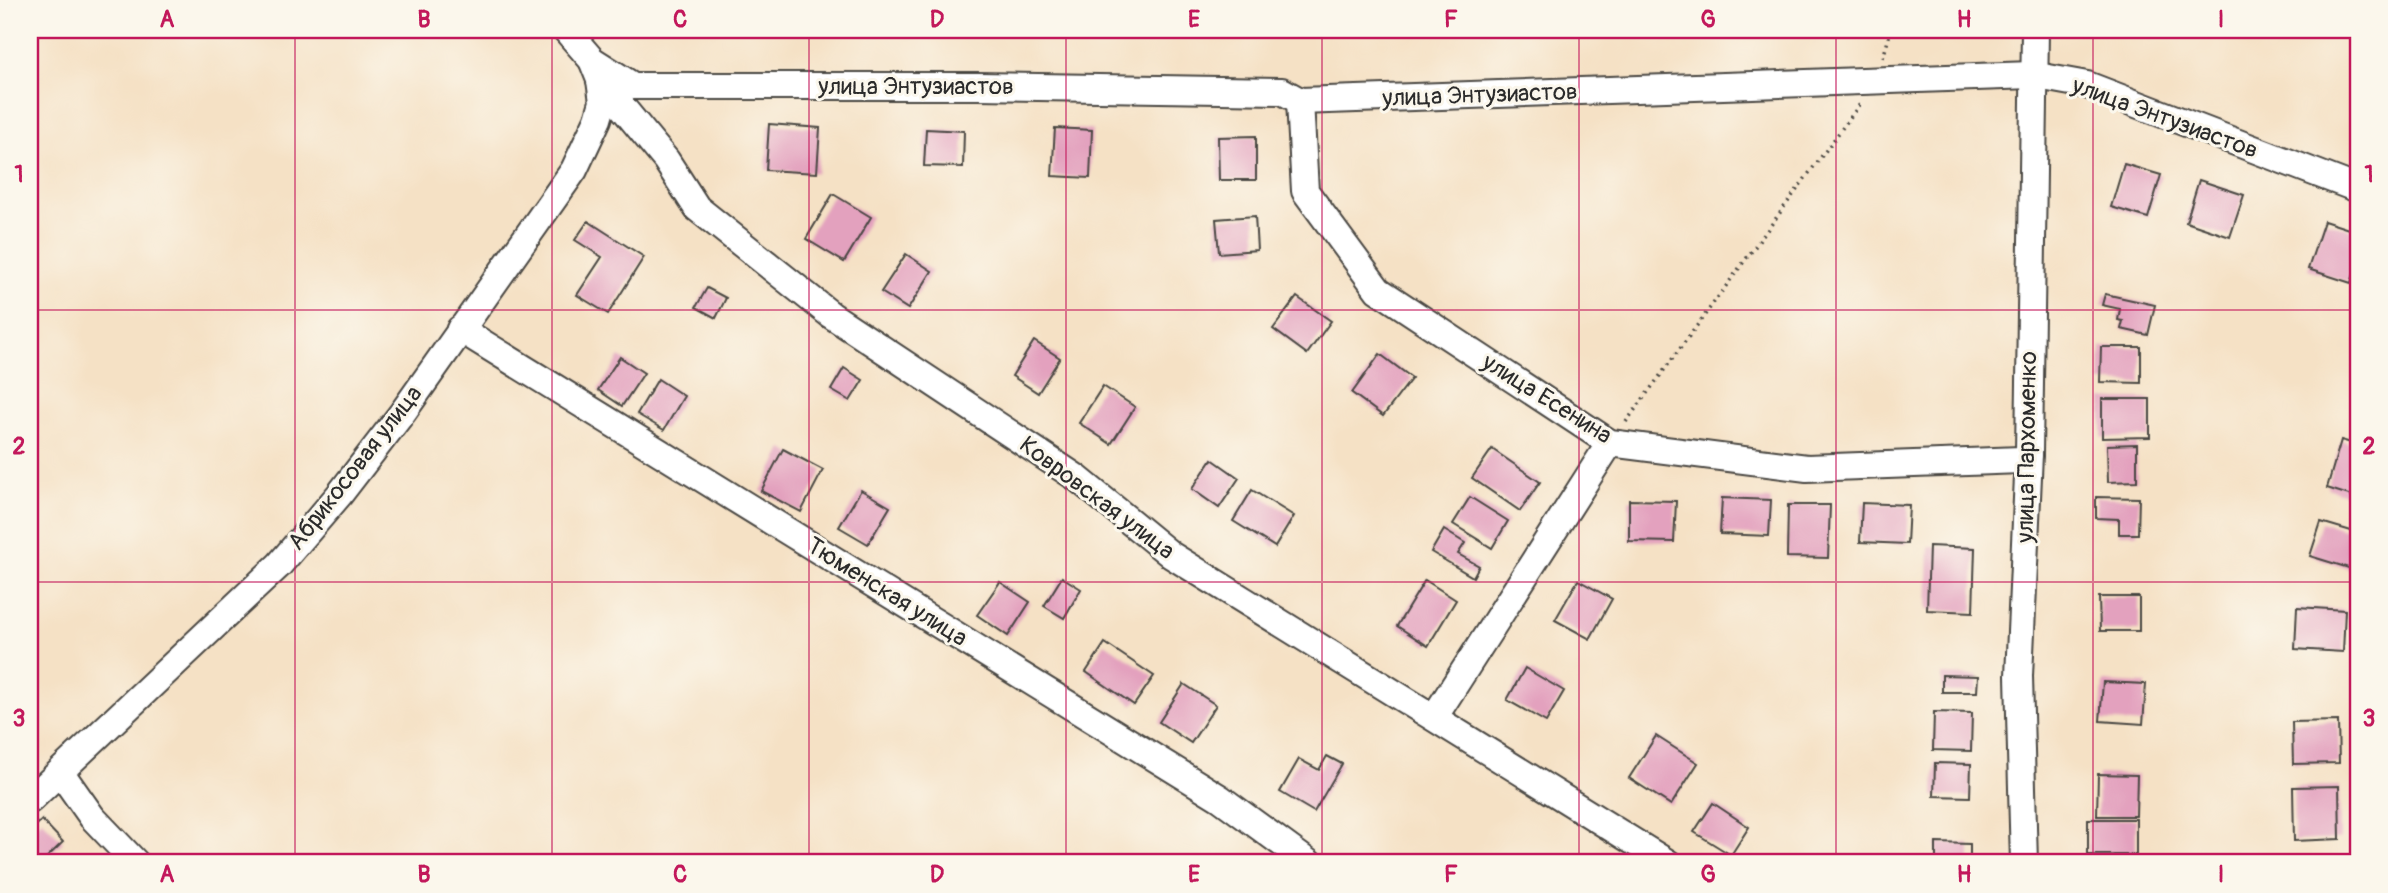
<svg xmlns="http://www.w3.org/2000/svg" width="2388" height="893" font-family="Pangolin,sans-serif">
<rect width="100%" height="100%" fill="#fbf7ec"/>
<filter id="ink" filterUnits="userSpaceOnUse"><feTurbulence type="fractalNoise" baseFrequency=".0143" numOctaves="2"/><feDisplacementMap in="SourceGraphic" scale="14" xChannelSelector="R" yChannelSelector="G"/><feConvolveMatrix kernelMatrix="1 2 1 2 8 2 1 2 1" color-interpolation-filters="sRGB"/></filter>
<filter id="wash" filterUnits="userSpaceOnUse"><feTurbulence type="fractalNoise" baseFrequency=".00686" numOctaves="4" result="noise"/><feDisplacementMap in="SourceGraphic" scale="28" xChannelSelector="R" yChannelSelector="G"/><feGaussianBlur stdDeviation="1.57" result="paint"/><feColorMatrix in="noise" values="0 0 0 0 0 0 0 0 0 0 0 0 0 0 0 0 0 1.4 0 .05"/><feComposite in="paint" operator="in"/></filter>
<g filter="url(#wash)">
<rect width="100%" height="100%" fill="#f5e1c5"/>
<g id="blocks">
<g fill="#e3a1be">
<path d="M 769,124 L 820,128 L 817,173 L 766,170 Z"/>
<path d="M 1055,128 L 1092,130 L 1090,178 L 1052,176 Z"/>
<path d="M 926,129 L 964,131 L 963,167 L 924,166 Z"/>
<path d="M 1256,136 L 1256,180 L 1219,180 L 1218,137 Z"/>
<path d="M 2124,164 L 2161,175 L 2148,218 L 2111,207 Z"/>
<path d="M 2199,180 L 2244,195 L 2230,237 L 2186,222 Z"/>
<path d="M 833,194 L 871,217 L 844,262 L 806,239 Z"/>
<path d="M 1255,216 L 1257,250 L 1219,253 L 1216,219 Z"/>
<path d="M 588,221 L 644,257 L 608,314 L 577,295 L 602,257 L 575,240 Z"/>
<path d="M 2324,221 L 2358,232 L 2358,262 L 2351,283 L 2308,269 Z"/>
<path d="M 906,254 L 932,271 L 908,309 L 881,292 Z"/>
<path d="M 707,288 L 726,298 L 716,318 L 696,307 Z"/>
<path d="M 2105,294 L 2155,305 L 2148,335 L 2121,329 L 2123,321 L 2118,320 L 2120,309 L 2102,305 Z"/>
<path d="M 1297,297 L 1331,321 L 1307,354 L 1273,329 Z"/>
<path d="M 1034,341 L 1060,358 L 1038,393 L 1012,376 Z"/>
<path d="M 2101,347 L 2141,347 L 2141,383 L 2100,382 Z"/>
<path d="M 1380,354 L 1412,378 L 1383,416 L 1352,393 Z"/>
<path d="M 620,357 L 644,373 L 622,406 L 598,390 Z"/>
<path d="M 844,368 L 863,380 L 850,401 L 831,390 Z"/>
<path d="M 658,379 L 684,396 L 664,430 L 637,414 Z"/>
<path d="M 1103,386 L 1135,407 L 1111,444 L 1079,423 Z"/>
<path d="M 2102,399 L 2150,399 L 2150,437 L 2102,438 Z"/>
<path d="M 2341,440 L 2358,445 L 2358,498 L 2327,488 Z"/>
<path d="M 2137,444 L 2137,481 L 2108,482 L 2107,445 Z"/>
<path d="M 783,449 L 823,470 L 801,512 L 761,491 Z"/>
<path d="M 1492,449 L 1540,482 L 1520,511 L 1472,478 Z"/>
<path d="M 1212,459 L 1239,478 L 1219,508 L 1192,489 Z"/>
<path d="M 861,490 L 890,507 L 868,544 L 839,527 Z"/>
<path d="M 1252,490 L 1294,516 L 1275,547 L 1233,521 Z"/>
<path d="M 1470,497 L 1508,521 L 1492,548 L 1453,524 Z"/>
<path d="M 2096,497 L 2139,498 L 2138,534 L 2119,534 L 2119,519 L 2096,518 Z"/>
<path d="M 1722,498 L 1771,500 L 1769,536 L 1720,534 Z"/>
<path d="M 1629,500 L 1676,501 L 1674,542 L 1629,541 Z"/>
<path d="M 1862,503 L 1909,505 L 1907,544 L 1860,542 Z"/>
<path d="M 1788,505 L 1830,505 L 1828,558 L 1787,557 Z"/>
<path d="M 2321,522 L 2358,533 L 2355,570 L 2310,556 Z"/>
<path d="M 1444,530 L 1465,543 L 1458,554 L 1479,566 L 1473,577 L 1431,552 Z"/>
<path d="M 1929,546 L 1975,548 L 1973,612 L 1927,610 Z"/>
<path d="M 1062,577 L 1081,589 L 1064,618 L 1044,606 Z"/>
<path d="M 1425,580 L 1456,600 L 1428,646 L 1397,626 Z"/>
<path d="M 1578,580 L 1612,599 L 1590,639 L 1555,620 Z"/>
<path d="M 1000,582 L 1030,602 L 1008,636 L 977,615 Z"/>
<path d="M 2099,597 L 2139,597 L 2139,631 L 2100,631 Z"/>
<path d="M 2297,607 L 2345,610 L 2343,652 L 2295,649 Z"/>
<path d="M 1105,643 L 1154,676 L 1134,705 L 1086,672 Z"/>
<path d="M 1525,668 L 1564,691 L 1546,722 L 1507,700 Z"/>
<path d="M 1942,675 L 1978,676 L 1977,692 L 1942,692 Z"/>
<path d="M 2103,682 L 2146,684 L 2143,724 L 2100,721 Z"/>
<path d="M 1184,684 L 1216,705 L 1191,743 L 1159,722 Z"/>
<path d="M 1934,712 L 1972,713 L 1971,751 L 1933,750 Z"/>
<path d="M 2338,721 L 2339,763 L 2293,764 L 2292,722 Z"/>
<path d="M 1656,736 L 1698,763 L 1671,805 L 1629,778 Z"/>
<path d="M 1327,756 L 1342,764 L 1314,812 L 1280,792 L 1299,759 L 1319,770 Z"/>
<path d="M 1935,763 L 1971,764 L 1970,797 L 1934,796 Z"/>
<path d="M 2098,774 L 2137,775 L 2136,816 L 2097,816 Z"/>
<path d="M 2339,786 L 2340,839 L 2294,841 L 2293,787 Z"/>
<path d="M 1713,803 L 1749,827 L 1731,855 L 1694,832 Z"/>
<rect x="2088" y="819" width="48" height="36"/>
<path d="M 42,820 L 63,842 L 41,863 L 30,851 L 30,831 Z"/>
<path d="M 1936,843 L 1970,844 L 1970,863 L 1936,863 Z"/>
</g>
</g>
</g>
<g filter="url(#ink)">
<use href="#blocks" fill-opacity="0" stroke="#494642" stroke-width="2"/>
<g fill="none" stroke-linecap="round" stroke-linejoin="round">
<g stroke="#494642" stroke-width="30">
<g id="minor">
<path d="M 566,30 L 592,60 L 600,80 L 666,160 L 697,208 L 831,315 L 1077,478 L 1171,555 L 1668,863"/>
<path d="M 592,60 L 633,86 L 978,86 L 1282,91 L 1300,101 L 2032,75 L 2087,85 L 2358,189"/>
<path d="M 1300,101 L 1305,191 L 1378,290 L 1610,443 L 1807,468 L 2021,460 L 2029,454"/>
<path d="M 460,329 L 1220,798 L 1309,863"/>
<path d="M 1435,716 L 1610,443"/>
<path d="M 61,773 L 92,817 L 136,863"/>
<path d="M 30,800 L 279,565 L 339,495 L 403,412 L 574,170 L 598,119 L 603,102 L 600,80"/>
<path d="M 2024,863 L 2019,676 L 2029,454 L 2035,30"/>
</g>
</g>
<g stroke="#494642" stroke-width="3.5" stroke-dasharray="2 5" stroke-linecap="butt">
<path d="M 1883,58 L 1891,30"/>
<path d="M 1626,422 L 1860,104"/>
</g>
<use href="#minor" stroke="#fff" stroke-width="26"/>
</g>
</g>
<path fill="none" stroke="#c2185b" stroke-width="2" stroke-opacity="0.55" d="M 295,30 L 295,863M 552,30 L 552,863M 809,30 L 809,863M 1066,30 L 1066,863M 1322,30 L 1322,863M 1579,30 L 1579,863M 1836,30 L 1836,863M 2093,30 L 2093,863M 30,310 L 2358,310M 30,582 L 2358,582"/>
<g text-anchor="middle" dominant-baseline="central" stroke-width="6" stroke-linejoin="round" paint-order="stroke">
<g font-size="24" fill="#2b2b2b" stroke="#fbf7ec">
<text x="916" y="86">улица Энтузиастов</text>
<text transform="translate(1480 95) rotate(-2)">улица Энтузиастов</text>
<text transform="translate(2165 118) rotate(20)">улица Энтузиастов</text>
<text transform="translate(1547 399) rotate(32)">улица Есенина</text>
<text transform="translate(2027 447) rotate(-89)">улица Пархоменко</text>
<text transform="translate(355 468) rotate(-52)">Абрикосовая улица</text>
<text transform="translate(1097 498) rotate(37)">Ковровская улица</text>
<text transform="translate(887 592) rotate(32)">Тюменская улица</text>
</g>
</g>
<rect width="2388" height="893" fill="none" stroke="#fbf7ec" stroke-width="77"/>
<rect x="38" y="38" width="2312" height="816" fill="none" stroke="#c2185b" stroke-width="2.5"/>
<g font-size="23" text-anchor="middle" font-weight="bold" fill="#c2185b">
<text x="167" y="27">A</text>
<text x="424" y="27">B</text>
<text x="680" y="27">C</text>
<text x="937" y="27">D</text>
<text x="1194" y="27">E</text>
<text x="1451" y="27">F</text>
<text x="1708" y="27">G</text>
<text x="1964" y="27">H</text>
<text x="2221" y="27">I</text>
<text x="19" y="182">1</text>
<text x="2369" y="182">1</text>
<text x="19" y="454">2</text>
<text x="2369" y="454">2</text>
<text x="19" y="726">3</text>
<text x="2369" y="726">3</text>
<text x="167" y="882">A</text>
<text x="424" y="882">B</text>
<text x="680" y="882">C</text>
<text x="937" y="882">D</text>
<text x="1194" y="882">E</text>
<text x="1451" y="882">F</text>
<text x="1708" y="882">G</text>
<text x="1964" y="882">H</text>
<text x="2221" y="882">I</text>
</g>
</svg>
